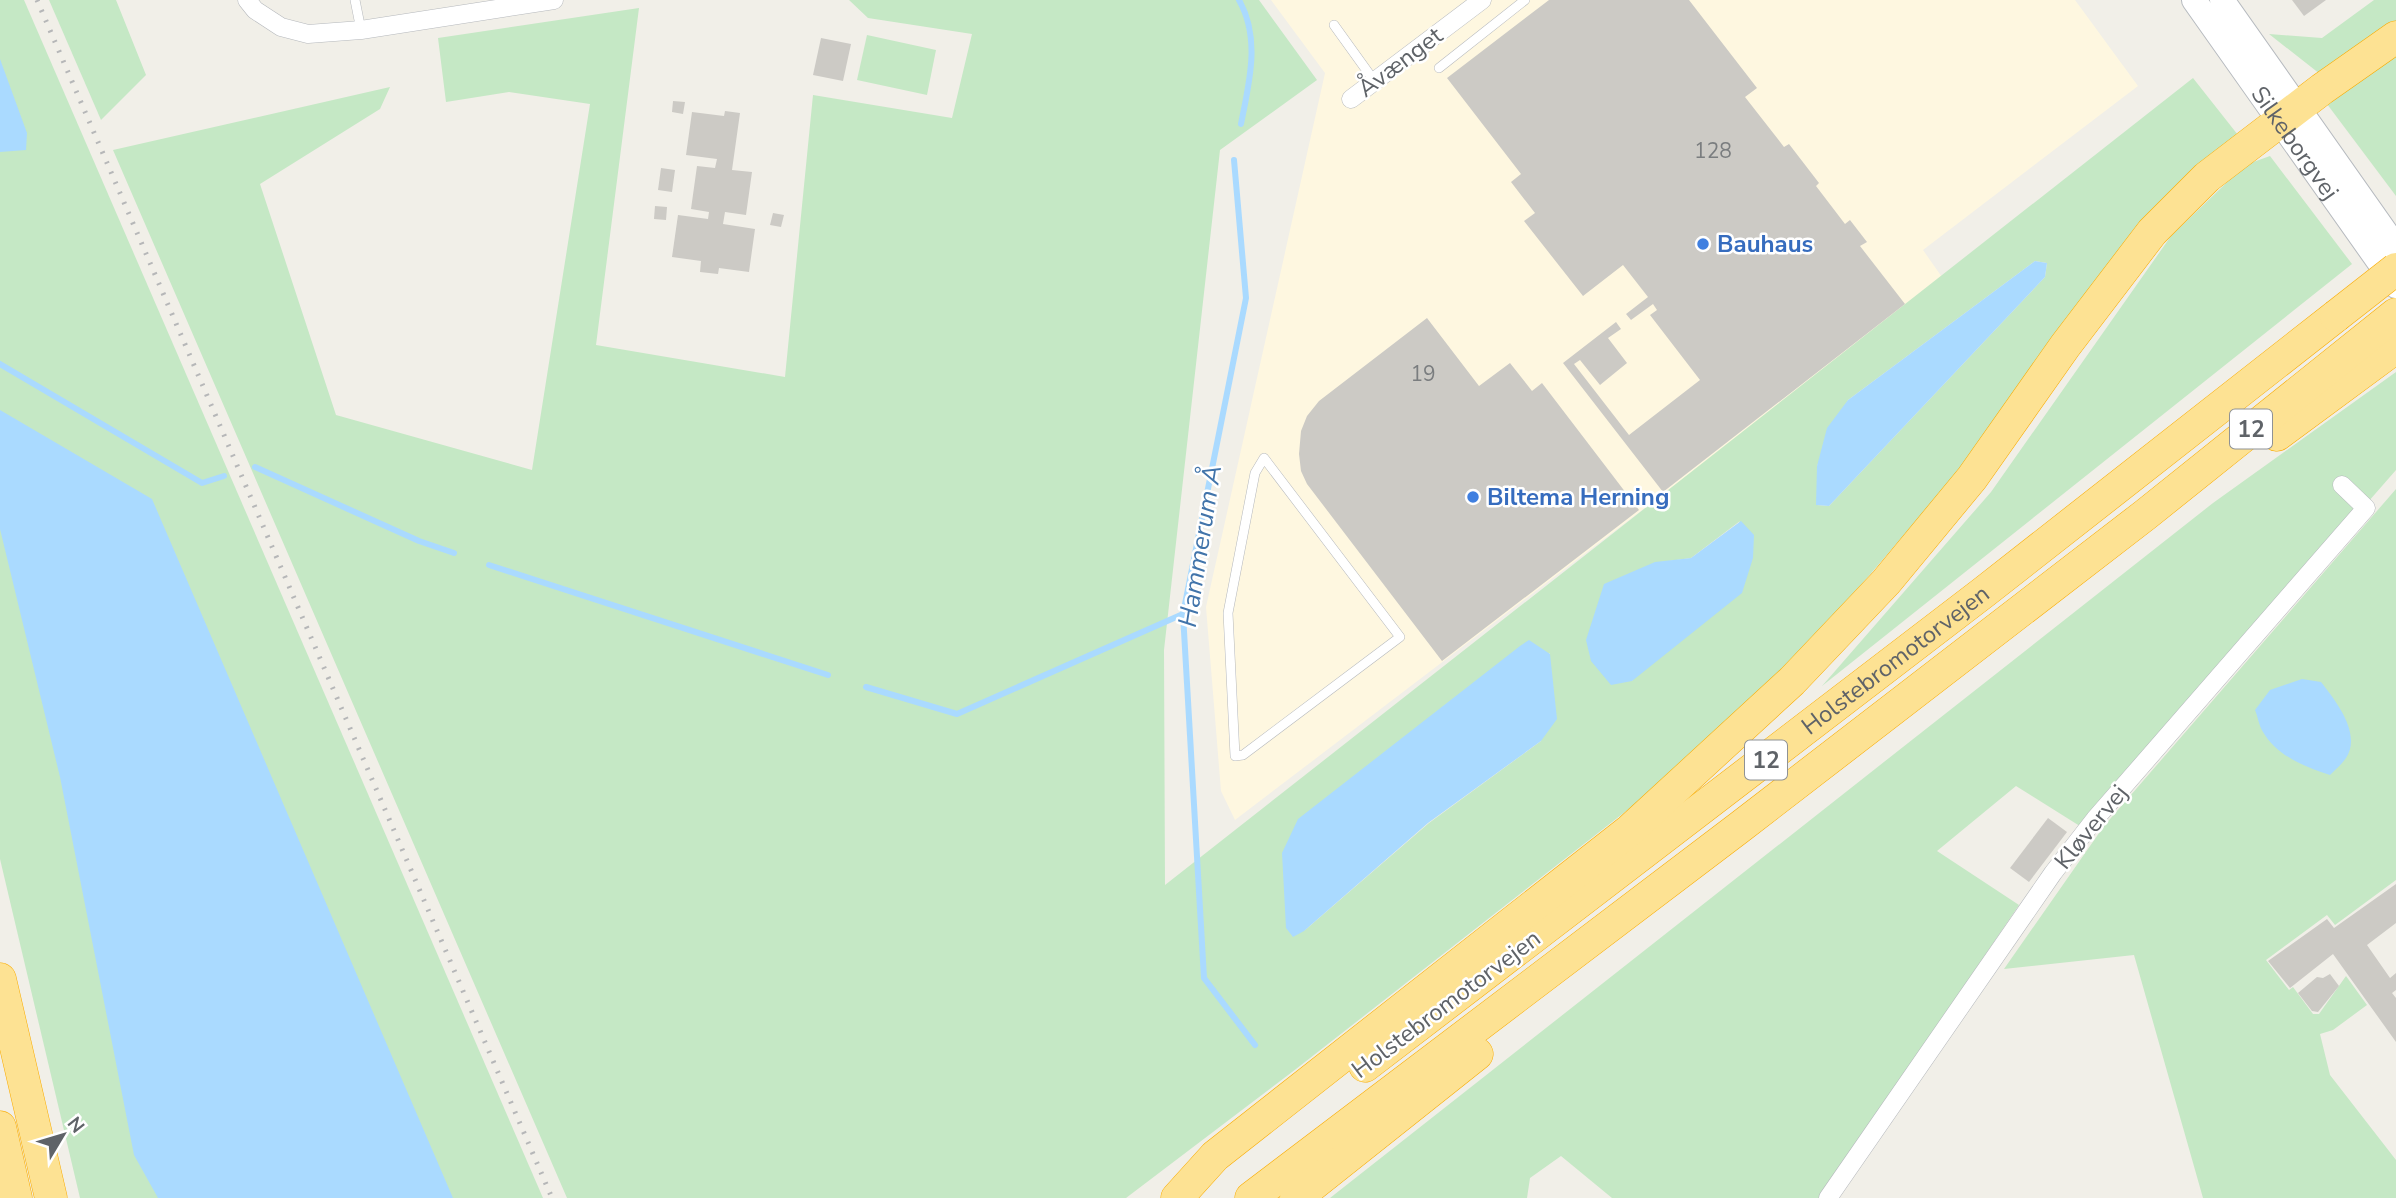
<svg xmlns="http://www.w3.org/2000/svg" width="2396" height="1198" font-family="'Nunito Sans',sans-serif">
<rect width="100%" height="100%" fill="#f1efe8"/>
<path fill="#fef7e0" d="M 1271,0 L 2075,0 L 2138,86 L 1923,250 L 1944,280 L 1235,820 L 1221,791 L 1206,607 L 1325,73 Z"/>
<g fill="#c5e8c5" fill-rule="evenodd">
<path d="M 0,0 L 24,0 L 543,1198 L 80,1198 L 0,859 Z"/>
<path d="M 49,0 L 116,0 L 146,75 L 101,120 Z"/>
<path d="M 849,0 L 1259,0 L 1317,80 L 1220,150 L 1164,650 L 1165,885 L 2193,78 L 2238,135 L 2152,211 L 2133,230 L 1955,475 L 1867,578 L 1778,676 L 1639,801 L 1296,1069 L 1126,1198 L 567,1198 L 113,150 L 390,87 L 380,109 L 260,184 L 336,415 L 532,470 L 590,104 L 509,92 L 446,102 L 438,38 L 639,8 L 596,345 L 785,377 L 813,95 L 952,118 L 972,34 L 868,18 ZM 2035,261 L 2047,263 L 2045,277 L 1829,506 L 1817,505 L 1817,466 L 1848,400 ZM 1740,521 L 1632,681 L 1655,563 L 1691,558 ZM 1550,653 L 1541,741 L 1429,823 L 1304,931 Z"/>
<path d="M 2374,0 L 2396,0 L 2396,22 L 2320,74 L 2269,34 L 2322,38 Z"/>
<path d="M 867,35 L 936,50 L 927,95 L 857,80 Z"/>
<path d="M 2396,53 L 2396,196 L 2327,104 Z"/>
<path d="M 2270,156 L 2352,264 L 1822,686 L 1991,492 L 2171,236 L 2245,165 Z"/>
<path d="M 2396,372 L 2396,470 L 2083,828 L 2016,786 L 1937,851 L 2019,905 L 1820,1198 L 1612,1198 L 1561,1156 L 1530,1178 L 1527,1198 L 1330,1198 L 2213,503 Z"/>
<path d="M 2396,489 L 2396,880 L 2335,925 L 2327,915 L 2266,960 L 2289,990 L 2293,987 L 2313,1014 L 2319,1014 L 2346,976 L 2367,1005 L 2333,1030 L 2320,1034 L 2330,1075 L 2396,1160 L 2396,1198 L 2203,1198 L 2134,955 L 2004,969 L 2104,826 Z"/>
</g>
<g fill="#aadaff">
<path d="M 0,59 L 27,133 L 26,150 L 0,152 Z"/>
<path d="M 2035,261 L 2047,263 L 2045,277 L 1829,506 L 1816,505 L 1817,466 L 1827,428 L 1848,400 Z"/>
<path d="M 0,410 L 152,499 L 453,1198 L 158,1198 L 134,1155 L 60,777 L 0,529 Z"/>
<path d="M 1741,521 L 1754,535 L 1753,558 L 1742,593 L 1632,681 L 1611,685 L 1591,661 L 1586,640 L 1604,584 L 1655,562 L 1691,558 Z"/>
<path d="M 1529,640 L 1550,654 L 1557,719 L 1541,741 L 1428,823 L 1304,931 L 1293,937 L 1286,928 L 1282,853 L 1298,819 L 1520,646 Z"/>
<path d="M 2302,679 L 2321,682 C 2336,701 2362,734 2346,758 C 2342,764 2335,770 2330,775 C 2305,767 2277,756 2263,732 C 2259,726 2258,717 2255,710 L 2270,690 Z"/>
</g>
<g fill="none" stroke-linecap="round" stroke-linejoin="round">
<g stroke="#aadaff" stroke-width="6">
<path d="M 1239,0 C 1261,39 1249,83 1241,124"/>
<path d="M 1234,160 L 1246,298 L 1183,614 L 1204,978 L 1255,1045"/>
<path d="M 0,364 L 202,483 L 224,476"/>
<path d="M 255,467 L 419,541 L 454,553"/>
<path d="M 489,565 L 828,675"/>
<path d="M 866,687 L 957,714 L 1183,614"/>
</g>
</g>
<g fill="#cccac5">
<path d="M 1549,0 L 1689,0 L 1757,88 L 1745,97 L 1784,147 L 1789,144 L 1819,183 L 1816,186 L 1845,224 L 1850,220 L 1867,242 L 1860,246 L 1905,304 L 1663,492 L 1563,363 L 1616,322 L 1621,329 L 1608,338 L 1627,363 L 1600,385 L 1580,360 L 1574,364 L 1629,435 L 1700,380 L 1650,315 L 1657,310 L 1653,304 L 1631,320 L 1626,314 L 1648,297 L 1623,265 L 1583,296 L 1524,221 L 1535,213 L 1511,182 L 1521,174 L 1447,78 Z"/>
<path d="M 2292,0 L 2326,0 L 2304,16 Z"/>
<path d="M 821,38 L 851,44 L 843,81 L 813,75 Z"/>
<path d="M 673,101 L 685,102 L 683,114 L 672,112 Z"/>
<path d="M 725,111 L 740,113 L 732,170 L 752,172 L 746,215 L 725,212 L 723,224 L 755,229 L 749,272 L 719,268 L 718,274 L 700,272 L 701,261 L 672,257 L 678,215 L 708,219 L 709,212 L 691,209 L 697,166 L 715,168 L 717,159 L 686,155 L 692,112 L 724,116 Z"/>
<path d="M 661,168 L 675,170 L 672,192 L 658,190 Z"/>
<path d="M 655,206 L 667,207 L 666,220 L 654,219 Z"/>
<path d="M 773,213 L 784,215 L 781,227 L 770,225 Z"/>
<path d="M 1427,318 L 1479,386 L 1510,363 L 1532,391 L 1542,383 L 1639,510 L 1442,661 L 1307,484 L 1301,471 L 1299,454 L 1301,431 L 1307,416 L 1319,401 Z"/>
<path d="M 2048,818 L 2067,832 L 2029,882 L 2010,868 Z"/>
<path d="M 2396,884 L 2396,923 L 2367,945 L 2390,978 L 2396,973 L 2396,990 L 2392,993 L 2396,998 L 2396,1042 L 2333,954 L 2290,988 L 2268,961 L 2327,919 L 2334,928 Z"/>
<path d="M 2330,974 L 2339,986 L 2318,1012 L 2312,1011 L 2298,993 L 2317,977 L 2323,978 Z"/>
</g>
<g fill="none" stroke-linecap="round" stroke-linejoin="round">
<g stroke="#b5b8bc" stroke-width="10">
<g id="service">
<path d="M 355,0 L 361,30"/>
<path d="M 1334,25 L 1375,82"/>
<path d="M 1439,68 L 1525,0"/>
<path d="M 1264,458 L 1400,637 L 1243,755 L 1235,756 L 1228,613 L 1255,473 Z"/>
</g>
</g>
<g stroke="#b5b8bc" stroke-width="19">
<g id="minor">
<path d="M 247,0 L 255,10 L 281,27 L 308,34 L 361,30 L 554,0"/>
<path d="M 1351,99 L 1482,0"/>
<path d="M 1828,1198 L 2053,873 L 2095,819 L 2366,508 L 2342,485"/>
</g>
</g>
<g stroke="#b6babf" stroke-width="26">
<g id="secondary">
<path id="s1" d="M 2194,0 L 2396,286"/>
<path d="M 2222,0 L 2396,247"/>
</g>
</g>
<g stroke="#f9ab00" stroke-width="33">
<g id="motorway">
<path d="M 2277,435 L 2396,347"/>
<path d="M 0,979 L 51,1198"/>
<path id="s2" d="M 1365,1066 L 1984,592 L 2336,316"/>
<path d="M 0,1127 L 16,1198"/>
<path d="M 1177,1198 L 1215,1156 L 1630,830 L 1792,681 L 1886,582 L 1972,478 L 2065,346 L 2152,232 L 2207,177 L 2322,89 L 2396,37"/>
<path d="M 1251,1198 L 1740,827 L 2145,515 L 2396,314"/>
<path d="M 1296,1198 L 1477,1054"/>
</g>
</g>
<use href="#service" stroke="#fff" stroke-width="9"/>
<use href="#minor" stroke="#fff" stroke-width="18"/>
<use href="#secondary" stroke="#fff" stroke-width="24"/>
<use href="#motorway" stroke="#fde293" stroke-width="32"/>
<path stroke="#b6b7b8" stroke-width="5" stroke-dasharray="2 9" stroke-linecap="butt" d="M 37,0 L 552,1198"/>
<g stroke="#f9ab00" stroke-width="33" stroke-linecap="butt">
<path id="motorway-bridge" d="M 2336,316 L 2396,269"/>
</g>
<use href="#motorway-bridge" stroke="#fde293" stroke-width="32"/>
</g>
<g fill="#3f7fe0" stroke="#fff" stroke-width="2.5">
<circle cx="1703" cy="244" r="7"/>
<circle cx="1473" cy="497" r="7"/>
</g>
<g text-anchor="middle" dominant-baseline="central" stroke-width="5" stroke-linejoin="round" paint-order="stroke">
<g font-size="21" fill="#7a7d7f">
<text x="1713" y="151">128</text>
<text x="1423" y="374">19</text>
</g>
<g fill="#fff" stroke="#8f9295" stroke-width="2">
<rect x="2230" y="409.5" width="42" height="39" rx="5"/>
<rect x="1745" y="740.5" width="42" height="39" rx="5"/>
</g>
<g font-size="23" font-weight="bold" fill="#5f6368">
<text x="2251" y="429">12</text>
<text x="1766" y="760">12</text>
</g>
<g font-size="24" fill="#5f6368" stroke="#fff">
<text transform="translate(1400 62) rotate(-37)">Åvænget</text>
<text stroke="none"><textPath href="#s1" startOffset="175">Silkeborgvej</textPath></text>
<text stroke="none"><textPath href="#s2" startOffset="668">Holstebromotorvejen</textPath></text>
<text transform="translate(2091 827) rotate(-51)">Kløvervej</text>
<text transform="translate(1446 1004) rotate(-37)">Holstebromotorvejen</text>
</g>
<g font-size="24" font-weight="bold" fill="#366cbe" stroke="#fff" text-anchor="start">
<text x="1717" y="244">Bauhaus</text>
<text x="1487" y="497">Biltema Herning</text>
</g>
<g font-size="26" font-style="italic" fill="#4174aa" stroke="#fff">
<text transform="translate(1200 546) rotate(-81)">Hammerum Å</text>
</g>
</g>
<g transform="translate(63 1135) rotate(52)" stroke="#ffffff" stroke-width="5" paint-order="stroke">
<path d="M0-5L12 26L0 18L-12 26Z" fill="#5f6368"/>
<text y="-10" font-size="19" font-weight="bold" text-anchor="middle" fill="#5f6368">N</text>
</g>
</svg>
